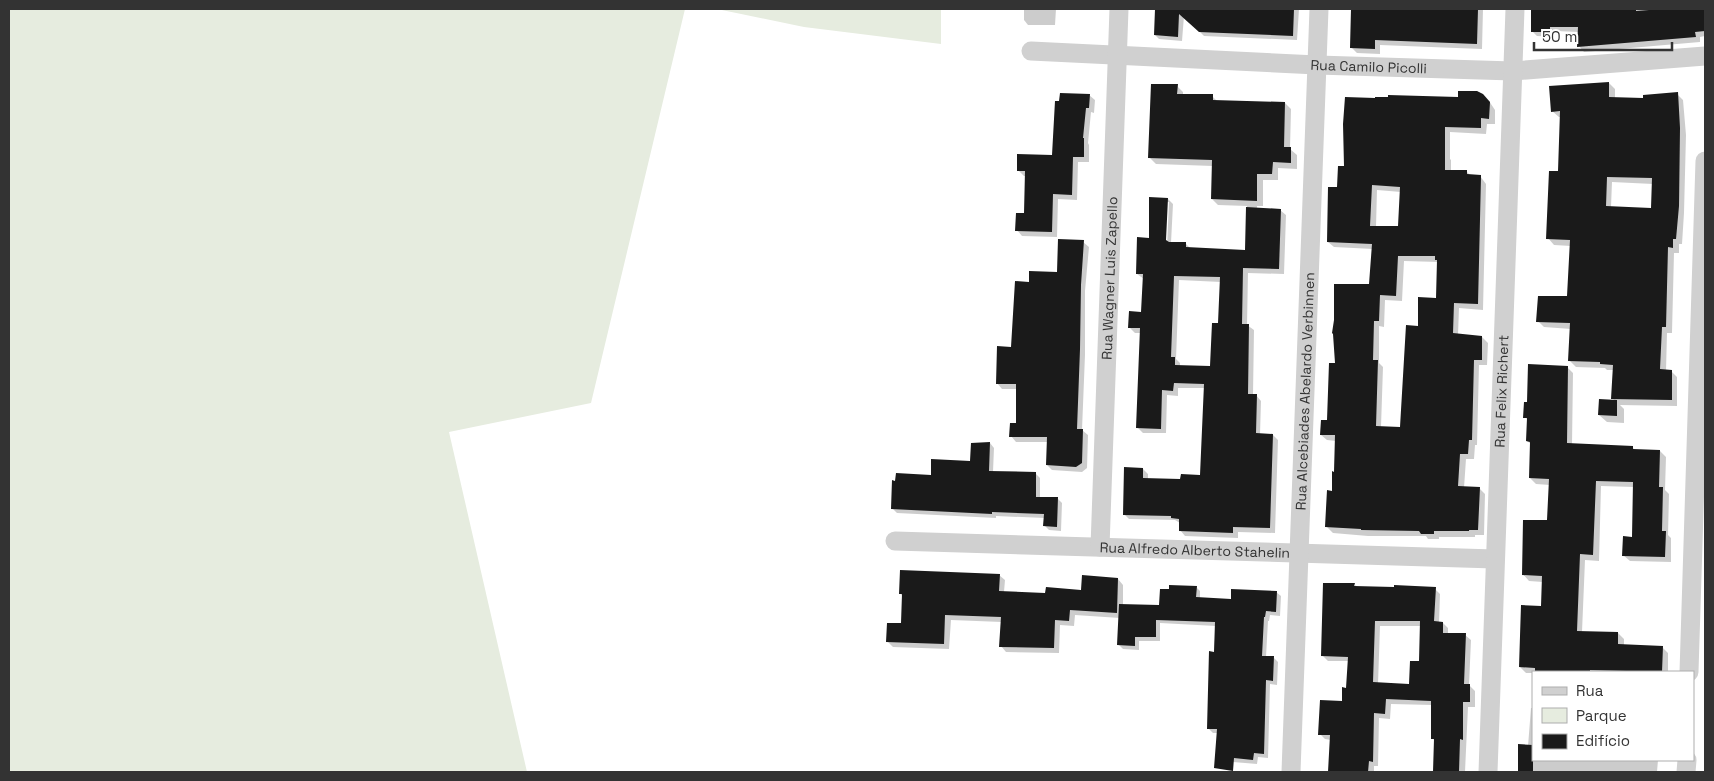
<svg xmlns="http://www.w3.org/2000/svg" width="1714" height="781" font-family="'Space Grotesk',sans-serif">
<rect width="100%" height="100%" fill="#fff"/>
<g fill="#e6ecdf">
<path d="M 9,9 L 685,9 L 591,403 L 449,432 L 527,772 L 9,772 Z"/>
<path d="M 717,9 L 941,9 L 941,44 L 804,27 Z"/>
</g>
<g fill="#0003" fill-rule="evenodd">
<path d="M 1024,9 L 1056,9 L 1055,25 L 1028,25 L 1024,20 Z"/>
<path d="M 1156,9 L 1299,9 L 1297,40 L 1204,36 L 1184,16 L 1182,41 L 1159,39 L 1155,35 Z"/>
<path d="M 1352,9 L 1483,9 L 1482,49 L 1380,45 L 1380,54 L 1357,53 L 1351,47 Z"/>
<path d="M 1533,9 L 1648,9 L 1665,11 L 1665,9 L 1705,9 L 1705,36 L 1700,37 L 1700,42 L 1584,52 L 1579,46 L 1579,32 L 1555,31 L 1555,37 L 1537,36 L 1532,31 Z"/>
<path d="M 1609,83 L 1615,89 L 1615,98 L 1645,99 L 1677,94 L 1683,100 L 1686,135 L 1684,213 L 1682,244 L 1679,244 L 1679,253 L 1674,253 L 1672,333 L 1667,333 L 1666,371 L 1671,371 L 1677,377 L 1677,406 L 1620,405 L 1624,409 L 1624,423 L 1607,422 L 1599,415 L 1615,401 L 1613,399 L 1614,370 L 1607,370 L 1605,368 L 1576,367 L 1570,361 L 1571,329 L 1544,327 L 1538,321 L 1568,297 L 1571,246 L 1554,245 L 1548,238 L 1559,172 L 1561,117 L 1559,117 L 1552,111 ZM 1612,182 L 1653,184 L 1652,209 L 1611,207 Z"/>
<path d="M 1177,86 L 1183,92 L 1183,95 L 1212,96 L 1218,102 L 1285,103 L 1291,109 L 1290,149 L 1297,155 L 1297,169 L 1278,168 L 1278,180 L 1263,180 L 1263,206 L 1257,206 L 1257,209 L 1280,210 L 1286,215 L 1284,274 L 1248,273 L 1247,325 L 1254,330 L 1253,395 L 1256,395 L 1261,401 L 1260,435 L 1273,435 L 1278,440 L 1275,533 L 1238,532 L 1238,538 L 1185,536 L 1180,530 L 1180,523 L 1175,520 L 1129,519 L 1124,514 L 1143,469 L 1148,474 L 1148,479 L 1182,480 L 1202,476 L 1205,388 L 1178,388 L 1178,396 L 1167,395 L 1166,433 L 1143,433 L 1137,427 L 1141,333 L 1135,333 L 1130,328 L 1142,313 L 1144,279 L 1137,274 L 1150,239 L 1168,199 L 1173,204 L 1171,243 L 1186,244 L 1191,249 L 1246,251 L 1247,206 L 1218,205 L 1212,199 L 1213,166 L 1156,164 L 1150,158 ZM 1167,202 L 1169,202 L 1167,246 L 1165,246 ZM 1179,280 L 1221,282 L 1219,325 L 1211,368 L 1180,367 L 1180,363 L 1176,359 Z"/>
<path d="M 1089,95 L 1095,100 L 1094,113 L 1091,112 L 1088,143 L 1089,145 L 1089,162 L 1078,162 L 1077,200 L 1058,199 L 1057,237 L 1022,236 L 1017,230 L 1025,214 L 1026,176 L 1024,176 L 1018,170 L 1053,157 Z"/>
<path d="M 1489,101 L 1495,110 L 1495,124 L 1487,124 L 1486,134 L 1450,132 L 1450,159 L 1451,160 L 1451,171 L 1466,171 L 1471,176 L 1480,176 L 1486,184 L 1483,310 L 1459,308 L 1458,335 L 1482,337 L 1488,343 L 1487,365 L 1479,365 L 1477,445 L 1475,445 L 1474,459 L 1466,459 L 1464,488 L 1479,488 L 1485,494 L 1484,535 L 1475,535 L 1475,537 L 1439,537 L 1439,539 L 1428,539 L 1426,536 L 1368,536 L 1333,533 L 1327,527 L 1333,492 L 1336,441 L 1327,440 L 1321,435 L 1329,421 L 1370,285 L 1373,249 L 1334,247 L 1328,242 L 1339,189 L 1345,167 ZM 1377,190 L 1401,192 L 1399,228 L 1376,227 ZM 1404,261 L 1439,262 L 1437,299 L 1419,327 L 1401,428 L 1381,427 L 1383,367 L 1379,363 L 1379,326 L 1384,327 L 1385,300 L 1402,301 Z"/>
<path d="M 1083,242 L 1089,247 L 1085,291 L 1085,355 L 1082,430 L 1088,435 L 1087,468 L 1082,472 L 1052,470 L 1047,465 L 1048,442 L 1016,442 L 1011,436 L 1017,424 L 1017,389 L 1002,389 L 997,383 L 1013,348 L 1030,283 L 1058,273 Z"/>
<path d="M 1567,367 L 1573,373 L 1572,445 L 1632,447 L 1635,450 L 1660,451 L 1666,457 L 1665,490 L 1669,494 L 1668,535 L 1671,538 L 1671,562 L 1630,561 L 1623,555 L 1633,538 L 1634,487 L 1601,486 L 1599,561 L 1585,560 L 1582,632 L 1618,633 L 1624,639 L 1624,645 L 1662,647 L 1668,653 L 1668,672 L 1533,673 L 1526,673 L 1520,667 L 1542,607 L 1543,582 L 1529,581 L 1523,574 L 1548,522 L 1550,485 L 1536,484 L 1530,478 L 1531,444 L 1527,441 L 1528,420 L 1525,417 L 1528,403 Z"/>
<path d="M 990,443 L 994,448 L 993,472 L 1036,474 L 1040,478 L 1040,498 L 1058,499 L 1062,503 L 1061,531 L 1049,530 L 1045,526 L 1045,518 L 996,516 L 996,518 L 897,513 L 892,508 L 932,477 L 971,463 Z"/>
<path d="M 999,575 L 1005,580 L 1004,592 L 1047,595 L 1082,591 L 1118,579 L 1123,585 L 1123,605 L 1161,606 L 1196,587 L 1200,591 L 1200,598 L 1232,600 L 1276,592 L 1281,596 L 1280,616 L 1270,615 L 1269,621 L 1268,621 L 1266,657 L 1274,658 L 1278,662 L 1277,685 L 1270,684 L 1268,758 L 1258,757 L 1257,764 L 1221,761 L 1218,733 L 1213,733 L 1208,728 L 1216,626 L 1160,623 L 1160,641 L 1139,641 L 1139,650 L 1123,649 L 1119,645 L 1120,618 L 1075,615 L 1074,626 L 1060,625 L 1059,653 L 1006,652 L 1001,646 L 1002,622 L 951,620 L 949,649 L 893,647 L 888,642 L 902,624 L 903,597 L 900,593 Z"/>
<path d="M 1354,584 L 1357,587 L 1435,589 L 1440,594 L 1439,623 L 1443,623 L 1448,628 L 1448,634 L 1465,635 L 1471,640 L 1469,685 L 1475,691 L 1475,707 L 1468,707 L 1465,772 L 1435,772 L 1436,742 L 1432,738 L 1432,705 L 1391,704 L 1390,719 L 1379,718 L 1378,766 L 1374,766 L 1374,772 L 1329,772 L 1331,740 L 1325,739 L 1320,734 L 1343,702 L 1347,689 L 1349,661 L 1328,661 L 1322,655 ZM 1380,626 L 1421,626 L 1420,663 L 1410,685 L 1378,684 Z"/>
<path d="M 1531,708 L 1533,708 L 1533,760 L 1658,760 L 1657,772 L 1519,772 L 1520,745 L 1528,746 Z"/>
</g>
<g fill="#1a1a1a" fill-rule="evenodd">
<path d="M 1155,9 L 1294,9 L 1293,36 L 1199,32 L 1179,14 L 1178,37 L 1154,35 Z"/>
<path d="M 1351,9 L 1478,9 L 1477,44 L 1375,40 L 1375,49 L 1350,48 Z"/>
<path d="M 1531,9 L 1636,9 L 1636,11 L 1662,9 L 1705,9 L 1705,31 L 1695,32 L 1696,37 L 1577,47 L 1578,27 L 1550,27 L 1550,32 L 1531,32 Z"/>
<path d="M 1609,82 L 1609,97 L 1643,98 L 1643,95 L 1678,92 L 1680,128 L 1679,206 L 1676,239 L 1673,239 L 1673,248 L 1668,247 L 1666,327 L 1662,327 L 1660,369 L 1672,370 L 1672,400 L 1611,399 L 1613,365 L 1600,364 L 1600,362 L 1568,361 L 1570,323 L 1536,322 L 1538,296 L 1567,296 L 1570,240 L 1546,239 L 1549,171 L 1558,171 L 1560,111 L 1551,112 L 1549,86 ZM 1607,177 L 1652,178 L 1651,208 L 1606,206 Z"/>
<path d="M 1151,84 L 1178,84 L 1177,94 L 1213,94 L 1213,100 L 1285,102 L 1284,147 L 1291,147 L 1291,163 L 1273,162 L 1272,174 L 1257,174 L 1257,201 L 1211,199 L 1212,160 L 1148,158 Z"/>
<path d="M 1458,91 L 1477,91 L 1483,94 L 1490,102 L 1489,119 L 1481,118 L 1481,128 L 1445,127 L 1445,170 L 1467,170 L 1467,174 L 1481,175 L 1481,177 L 1478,304 L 1454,303 L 1453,333 L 1482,336 L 1482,360 L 1474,360 L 1472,440 L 1469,440 L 1468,454 L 1460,454 L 1458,486 L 1480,487 L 1478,530 L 1469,530 L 1469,531 L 1434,531 L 1434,534 L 1421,534 L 1419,531 L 1361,530 L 1361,529 L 1325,527 L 1327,490 L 1332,491 L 1332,471 L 1334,472 L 1335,435 L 1320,435 L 1321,420 L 1327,420 L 1329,363 L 1335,363 L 1333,334 L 1332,333 L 1334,320 L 1334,284 L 1369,284 L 1372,244 L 1327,242 L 1328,187 L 1337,187 L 1338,166 L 1344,166 L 1343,124 L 1345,97 L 1375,98 L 1375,97 L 1388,97 L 1388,95 L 1458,97 ZM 1372,185 L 1400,187 L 1398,226 L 1370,226 ZM 1398,256 L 1435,256 L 1435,260 L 1437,260 L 1436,298 L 1418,297 L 1418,326 L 1406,325 L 1400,427 L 1376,426 L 1378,360 L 1373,360 L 1374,321 L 1379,321 L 1380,295 L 1396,296 Z"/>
<path d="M 1060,93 L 1090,94 L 1089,108 L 1086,108 L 1083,138 L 1084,138 L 1084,157 L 1073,157 L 1072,195 L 1053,194 L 1052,232 L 1015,231 L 1016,213 L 1024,213 L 1025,171 L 1017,171 L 1017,154 L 1052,155 L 1055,101 L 1059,101 Z"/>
<path d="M 1149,197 L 1168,198 L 1166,240 L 1169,242 L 1186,242 L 1186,247 L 1245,250 L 1246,207 L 1281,209 L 1279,269 L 1243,268 L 1242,324 L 1249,324 L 1248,394 L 1257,394 L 1256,433 L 1273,434 L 1270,528 L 1233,527 L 1233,533 L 1179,531 L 1179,519 L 1171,518 L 1171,516 L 1123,515 L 1124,467 L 1143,468 L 1143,478 L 1180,479 L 1181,474 L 1200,475 L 1204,384 L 1174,383 L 1173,391 L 1162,390 L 1161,429 L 1136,428 L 1140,328 L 1128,328 L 1129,311 L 1141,312 L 1143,274 L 1136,274 L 1137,237 L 1149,238 ZM 1174,276 L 1220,277 L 1218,323 L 1212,323 L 1210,366 L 1175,365 L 1175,357 L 1171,357 Z"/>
<path d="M 1058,239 L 1084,240 L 1081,285 L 1080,349 L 1077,429 L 1083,429 L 1082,463 L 1076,467 L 1046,465 L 1047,437 L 1009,437 L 1010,423 L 1016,423 L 1016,384 L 996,384 L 997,346 L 1011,347 L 1015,281 L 1029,282 L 1029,271 L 1057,272 Z"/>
<path d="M 1528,364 L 1568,366 L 1567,443 L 1633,446 L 1633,449 L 1660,450 L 1659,487 L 1663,487 L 1662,531 L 1666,531 L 1665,557 L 1622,556 L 1623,536 L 1632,537 L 1633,482 L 1596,481 L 1593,555 L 1580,554 L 1577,631 L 1618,632 L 1618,644 L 1663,646 L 1662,672 L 1590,670 L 1590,672 L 1535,672 L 1535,668 L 1519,667 L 1521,605 L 1541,606 L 1542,576 L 1522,575 L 1523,520 L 1547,520 L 1549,479 L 1529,478 L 1530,442 L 1526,441 L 1527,418 L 1523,418 L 1524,402 L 1527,402 Z"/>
<path d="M 1599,399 L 1617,400 L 1617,416 L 1598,415 Z"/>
<path d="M 990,442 L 989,471 L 1036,472 L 1036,497 L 1058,497 L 1057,527 L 1043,526 L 1044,514 L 992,512 L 992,514 L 891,509 L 892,480 L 895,481 L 896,473 L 931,475 L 931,459 L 970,461 L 971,443 Z"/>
<path d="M 900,570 L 1000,574 L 999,591 L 1045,593 L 1046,587 L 1081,590 L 1082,575 L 1118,578 L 1117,613 L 1070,610 L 1069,621 L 1055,620 L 1054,648 L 999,647 L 1001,617 L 945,615 L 944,644 L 886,642 L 887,623 L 901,623 L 902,594 L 899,594 Z"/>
<path d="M 1323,583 L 1355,583 L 1354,586 L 1394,587 L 1394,585 L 1436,587 L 1434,621 L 1443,622 L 1443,633 L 1466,633 L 1464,684 L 1470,684 L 1470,702 L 1463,702 L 1463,740 L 1460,739 L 1459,772 L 1433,772 L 1434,739 L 1431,739 L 1431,701 L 1386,699 L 1385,714 L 1374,713 L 1373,762 L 1369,761 L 1368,772 L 1328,772 L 1330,735 L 1318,735 L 1320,700 L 1342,701 L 1342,687 L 1346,688 L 1348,657 L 1321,656 ZM 1375,621 L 1420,621 L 1419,661 L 1410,661 L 1409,684 L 1373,682 Z"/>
<path d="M 1169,585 L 1197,586 L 1196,597 L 1231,599 L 1231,589 L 1277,591 L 1276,612 L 1266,611 L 1265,617 L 1264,617 L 1262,656 L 1274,656 L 1273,681 L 1266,680 L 1264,754 L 1254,753 L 1253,760 L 1234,758 L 1233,771 L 1214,768 L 1217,729 L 1207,729 L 1209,651 L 1214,652 L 1215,622 L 1156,620 L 1156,637 L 1135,637 L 1135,646 L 1117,645 L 1119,604 L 1159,605 L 1160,589 L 1169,589 Z"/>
<path d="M 1518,744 L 1533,745 L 1533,772 L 1518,772 Z"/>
</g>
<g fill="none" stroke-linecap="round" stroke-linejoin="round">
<g stroke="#d0d0d0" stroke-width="19">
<path id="s1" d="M 1031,51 L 1317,65 L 1513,71 L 1705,56"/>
<path id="s2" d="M 895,541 L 1495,559"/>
<path id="s3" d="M 1100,547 L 1119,9"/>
<path d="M 1689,672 L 1705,161"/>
<path id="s4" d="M 1291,772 L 1319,9"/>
<path id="s5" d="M 1488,772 L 1515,9"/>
<path d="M 1686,772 L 1687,760"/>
</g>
</g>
<g text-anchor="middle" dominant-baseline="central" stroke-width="5" stroke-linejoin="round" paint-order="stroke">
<g font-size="14" fill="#333" stroke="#fff">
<text stroke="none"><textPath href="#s1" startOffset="338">Rua Camilo Picolli</textPath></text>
<text stroke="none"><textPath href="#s3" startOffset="269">Rua Wagner Luis Zapello</textPath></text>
<text stroke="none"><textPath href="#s5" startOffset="381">Rua Felix Richert</textPath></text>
<text stroke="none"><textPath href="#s4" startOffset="381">Rua Alcebiades Abelardo Verbinnen</textPath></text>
<text stroke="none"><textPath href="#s2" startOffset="300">Rua Alfredo Alberto Stahelin</textPath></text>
</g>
</g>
<rect width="1714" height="781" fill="none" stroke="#333333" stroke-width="20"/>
<rect x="1532" y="671" width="162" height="90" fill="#ffffff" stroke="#adadad"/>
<rect x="1542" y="687" width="25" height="8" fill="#d0d0d0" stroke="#adadad"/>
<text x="1576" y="696" font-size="15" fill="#333333">Rua</text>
<rect x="1542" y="708" width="25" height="15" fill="#e6ecdf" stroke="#adadad"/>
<text x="1576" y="721" font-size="15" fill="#333333">Parque</text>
<rect x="1542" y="734" width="25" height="15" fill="#1a1a1a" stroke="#adadad"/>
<text x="1576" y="746" font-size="15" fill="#333333">Edifício</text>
<path d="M1534 42v8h138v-8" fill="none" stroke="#333333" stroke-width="2.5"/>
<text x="1542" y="42" font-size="15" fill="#333333" stroke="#ffffff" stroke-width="4" paint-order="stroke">50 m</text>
</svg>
